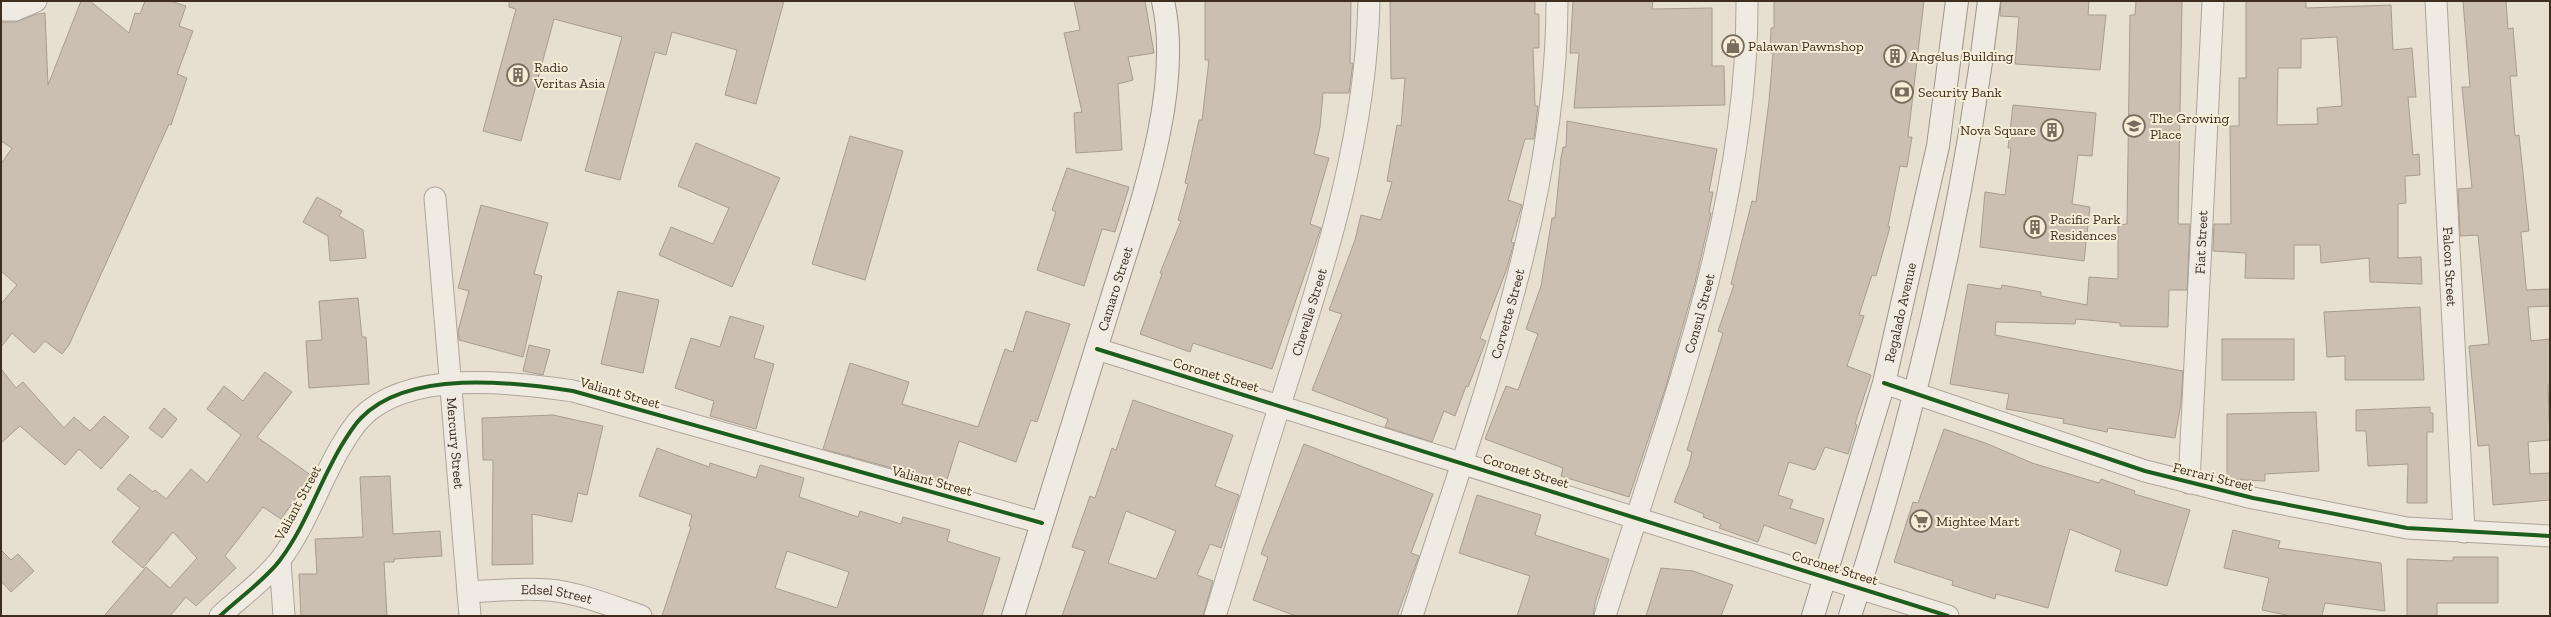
<svg xmlns="http://www.w3.org/2000/svg" width="2551" height="617" font-family="'Zilla Slab',serif">
<rect width="100%" height="100%" fill="#e7e0d1"/>
<g fill="#cbbfb2" stroke="#a89c90" fill-rule="evenodd">
<path d="M 81,1 L 90,1 L 129,33 L 135,13 L 140,14 L 145,1 L 170,1 L 186,6 L 179,26 L 193,31 L 177,74 L 187,78 L 171,125 L 169,124 L 69,345 L 62,354 L 45,341 L 34,353 L 12,333 L 1,347 L 1,304 L 17,285 L 1,271 L 1,164 L 12,148 L 1,141 L 1,22 L 15,22 L 37,14 L 45,13 L 48,85 Z"/>
<path d="M 509,1 L 784,1 L 756,104 L 725,95 L 737,50 L 672,32 L 666,55 L 655,52 L 620,180 L 585,171 L 622,37 L 554,19 L 521,141 L 483,131 L 516,9 L 509,7 Z"/>
<path d="M 1074,1 L 1145,1 L 1154,53 L 1128,57 L 1133,80 L 1118,84 L 1122,150 L 1076,153 L 1074,113 L 1082,112 L 1064,33 L 1080,30 Z"/>
<path d="M 1205,1 L 1351,1 L 1350,63 L 1353,63 L 1349,93 L 1323,93 L 1320,127 L 1314,154 L 1329,158 L 1310,224 L 1321,228 L 1272,369 L 1193,343 L 1190,352 L 1140,334 L 1162,274 L 1160,273 L 1181,221 L 1178,220 L 1188,184 L 1185,183 L 1199,120 L 1202,120 L 1209,60 L 1205,60 Z"/>
<path d="M 1390,1 L 1535,1 L 1535,14 L 1539,14 L 1539,48 L 1533,48 L 1535,106 L 1538,106 L 1534,139 L 1525,139 L 1508,200 L 1522,205 L 1511,242 L 1514,243 L 1506,271 L 1480,338 L 1486,341 L 1468,387 L 1466,386 L 1455,416 L 1444,411 L 1432,442 L 1385,427 L 1388,419 L 1312,390 L 1342,314 L 1329,310 L 1355,240 L 1361,215 L 1381,220 L 1392,182 L 1387,181 L 1397,125 L 1401,126 L 1405,78 L 1391,79 Z"/>
<path d="M 1573,1 L 1653,1 L 1652,9 L 1712,8 L 1712,66 L 1724,66 L 1725,105 L 1574,108 L 1579,53 L 1570,53 Z"/>
<path d="M 1774,1 L 1924,1 L 1908,137 L 1912,137 L 1907,167 L 1900,166 L 1888,226 L 1890,227 L 1876,276 L 1872,275 L 1859,315 L 1864,316 L 1847,366 L 1871,375 L 1855,424 L 1857,425 L 1848,454 L 1825,447 L 1815,470 L 1789,462 L 1778,495 L 1793,500 L 1790,508 L 1824,519 L 1816,544 L 1764,525 L 1758,542 L 1719,528 L 1721,524 L 1703,517 L 1704,514 L 1674,502 L 1689,465 L 1692,452 L 1687,450 L 1723,333 L 1718,331 L 1734,285 L 1731,284 L 1752,201 L 1756,202 L 1769,101 L 1773,53 L 1770,53 L 1771,28 L 1774,28 Z"/>
<path d="M 2001,1 L 2089,1 L 2088,15 L 2106,15 L 2100,70 L 2015,64 L 2019,17 L 2000,16 Z"/>
<path d="M 2136,1 L 2182,1 L 2178,224 L 2190,224 L 2187,290 L 2169,290 L 2168,327 L 2120,326 L 2120,323 L 2076,319 L 2075,324 L 1996,322 L 1995,335 L 2183,371 L 2181,403 L 2175,438 L 2108,428 L 2107,432 L 2063,423 L 2064,419 L 2006,409 L 2009,394 L 1950,384 L 1968,284 L 2001,289 L 2002,285 L 2041,292 L 2041,296 L 2087,305 L 2089,277 L 2118,279 L 2118,225 L 2127,224 L 2130,15 L 2135,15 Z"/>
<path d="M 2246,1 L 2306,1 L 2306,8 L 2391,5 L 2393,50 L 2412,48 L 2416,97 L 2408,97 L 2413,155 L 2419,154 L 2420,175 L 2405,176 L 2406,203 L 2398,204 L 2398,258 L 2421,257 L 2422,284 L 2370,282 L 2369,258 L 2321,263 L 2320,245 L 2294,245 L 2294,279 L 2245,278 L 2246,253 L 2213,251 L 2214,224 L 2231,224 L 2230,126 L 2239,126 L 2239,78 L 2246,78 ZM 2337,37 L 2342,106 L 2317,108 L 2318,124 L 2277,125 L 2278,68 L 2301,68 L 2301,39 Z"/>
<path d="M 2463,1 L 2506,1 L 2508,29 L 2513,28 L 2517,76 L 2510,76 L 2515,136 L 2519,135 L 2529,231 L 2521,232 L 2526,287 L 2527,290 L 2550,289 L 2550,306 L 2528,307 L 2531,341 L 2550,339 L 2550,385 L 2548,385 L 2550,440 L 2528,442 L 2530,474 L 2550,473 L 2550,500 L 2493,505 L 2489,445 L 2478,446 L 2469,346 L 2489,344 L 2478,235 L 2460,236 L 2458,189 L 2472,188 L 2462,87 L 2470,87 Z"/>
<path d="M 2013,105 L 2096,113 L 2092,156 L 2078,155 L 2072,204 L 2090,207 L 2084,261 L 1980,247 L 1985,192 L 2005,195 L 2011,148 L 2008,148 Z"/>
<path d="M 1567,121 L 1717,149 L 1709,192 L 1713,192 L 1709,213 L 1711,213 L 1695,283 L 1666,386 L 1629,497 L 1561,476 L 1563,468 L 1485,439 L 1506,386 L 1518,390 L 1538,334 L 1526,329 L 1541,286 L 1552,218 L 1555,218 L 1561,158 L 1563,147 L 1566,147 Z"/>
<path d="M 850,136 L 903,151 L 865,280 L 812,264 Z"/>
<path d="M 696,143 L 780,178 L 732,287 L 659,255 L 671,227 L 713,244 L 729,208 L 678,186 Z"/>
<path d="M 1067,168 L 1129,187 L 1115,232 L 1102,229 L 1084,286 L 1037,270 L 1056,212 L 1052,210 Z"/>
<path d="M 317,197 L 342,211 L 339,216 L 363,230 L 366,258 L 330,261 L 328,236 L 303,222 Z"/>
<path d="M 481,205 L 548,223 L 534,274 L 542,276 L 523,357 L 459,340 L 458,331 L 469,291 L 458,288 Z"/>
<path d="M 618,291 L 659,300 L 643,373 L 601,364 Z"/>
<path d="M 358,298 L 362,337 L 366,337 L 369,384 L 309,388 L 306,341 L 322,340 L 319,301 Z"/>
<path d="M 2420,307 L 2424,380 L 2345,380 L 2345,356 L 2327,357 L 2324,312 Z"/>
<path d="M 1026,311 L 1070,324 L 1037,422 L 1031,420 L 1016,462 L 959,441 L 946,483 L 823,449 L 850,363 L 909,382 L 902,404 L 978,427 L 1005,349 L 1013,352 Z"/>
<path d="M 730,316 L 764,326 L 754,358 L 774,364 L 756,429 L 710,416 L 714,401 L 675,388 L 691,338 L 720,347 Z"/>
<rect x="2222" y="339" width="72" height="41"/>
<path d="M 529,345 L 550,350 L 543,375 L 523,371 Z"/>
<path d="M 1,369 L 16,388 L 23,382 L 64,428 L 74,417 L 90,431 L 104,416 L 129,437 L 101,469 L 79,449 L 65,465 L 20,426 L 1,443 Z"/>
<path d="M 265,372 L 292,392 L 257,437 L 312,476 L 281,519 L 263,507 L 225,556 L 236,568 L 196,606 L 186,597 L 170,616 L 104,616 L 146,567 L 170,588 L 197,558 L 173,532 L 143,568 L 112,542 L 140,508 L 117,489 L 130,474 L 153,492 L 155,490 L 166,499 L 191,469 L 207,483 L 241,435 L 207,409 L 224,386 L 243,401 Z"/>
<path d="M 1133,400 L 1233,435 L 1215,486 L 1239,495 L 1221,548 L 1210,544 L 1197,575 L 1213,581 L 1203,616 L 1062,616 L 1085,551 L 1072,547 L 1090,496 L 1095,498 L 1112,448 L 1116,450 ZM 1126,511 L 1176,531 L 1156,579 L 1108,563 Z"/>
<path d="M 2430,407 L 2430,413 L 2433,413 L 2433,432 L 2427,432 L 2427,503 L 2407,503 L 2408,464 L 2368,466 L 2366,431 L 2356,431 L 2356,410 Z"/>
<path d="M 164,408 L 177,419 L 162,438 L 149,428 Z"/>
<path d="M 2316,412 L 2319,471 L 2265,474 L 2265,481 L 2227,479 L 2227,414 Z"/>
<path d="M 553,415 L 603,426 L 587,495 L 578,493 L 572,522 L 532,514 L 533,564 L 492,565 L 493,460 L 483,460 L 482,418 Z"/>
<path d="M 1944,429 L 1988,444 L 2032,463 L 2099,483 L 2101,479 L 2135,491 L 2134,494 L 2190,510 L 2167,586 L 2115,571 L 2121,550 L 2070,529 L 2048,608 L 1996,594 L 1995,599 L 1952,585 L 1953,581 L 1894,562 L 1913,502 L 1918,503 Z"/>
<path d="M 1304,444 L 1433,494 L 1411,553 L 1419,556 L 1397,616 L 1296,616 L 1253,600 L 1268,557 L 1261,554 Z"/>
<path d="M 657,448 L 709,467 L 710,463 L 756,478 L 760,465 L 804,478 L 799,497 L 858,517 L 860,511 L 901,524 L 903,517 L 950,530 L 947,541 L 1000,558 L 982,616 L 662,616 L 691,527 L 689,526 L 692,515 L 639,496 ZM 787,551 L 849,572 L 837,608 L 775,588 Z"/>
<path d="M 390,476 L 393,534 L 440,531 L 442,556 L 394,559 L 394,562 L 384,562 L 387,616 L 301,616 L 299,574 L 317,574 L 315,539 L 363,537 L 360,477 Z"/>
<path d="M 1477,495 L 1541,515 L 1535,535 L 1609,559 L 1595,603 L 1593,616 L 1517,616 L 1530,576 L 1459,553 Z"/>
<path d="M 2233,530 L 2280,541 L 2278,548 L 2381,563 L 2385,611 L 2325,603 L 2322,616 L 2291,616 L 2262,610 L 2269,578 L 2224,568 Z"/>
<path d="M 1,550 L 11,560 L 18,554 L 34,571 L 11,592 L 1,581 Z"/>
<path d="M 2453,557 L 2498,557 L 2498,603 L 2437,603 L 2437,616 L 2407,616 L 2407,559 L 2453,561 Z"/>
<path d="M 1661,568 L 1693,571 L 1733,585 L 1721,616 L 1646,616 Z"/>
</g>
<g fill="none" stroke-linecap="round" stroke-linejoin="round">
<g stroke="#ada599" stroke-width="23">
<g id="street">
<path id="s1" d="M 2436,1 L 2464,532"/>
<path d="M 1,10 L 15,10 L 36,1"/>
<path id="s2" d="M 435,198 L 470,616"/>
<path d="M 1097,349 L 1948,616"/>
<path d="M 1884,383 L 2145,471 L 2253,498 L 2407,528 L 2550,536"/>
<path id="s3" d="M 2189,483 L 2213,1"/>
<path d="M 280,561 L 284,616"/>
<path id="s4" d="M 468,592 C 495,590 522,588 549,590 C 580,593 611,606 641,616"/>
<path d="M 220,616 C 237,600 267,578 280,560 C 305,527 319,484 340,448 C 346,438 353,426 361,418 C 408,369 513,382 573,391 L 1042,523"/>
<path id="s5" d="M 1215,616 C 1237,546 1257,475 1280,405 C 1322,271 1366,143 1369,1"/>
<path id="s6" d="M 1412,616 C 1475,418 1557,211 1557,1"/>
<path id="s7" d="M 1605,616 C 1667,416 1748,214 1747,1"/>
</g>
</g>
<g stroke="#9c958a" stroke-width="24">
<g id="secondary">
<path id="s8" d="M 1013,616 C 1045,513 1078,410 1109,307 C 1136,218 1184,94 1163,1"/>
<path id="s9" d="M 1813,616 L 1884,383 L 1938,146 L 1957,1"/>
<path d="M 1850,616 C 1915,415 1964,211 1989,1"/>
</g>
</g>
<use href="#street" stroke="#efebe3" stroke-width="21"/>
<use href="#secondary" stroke="#efebe3" stroke-width="22"/>
<g stroke="#f7eed8" stroke-width="6">
<g id="cycleway">
<path d="M 1097,349 L 1948,616"/>
<path d="M 1884,383 L 2145,471 L 2253,498 L 2407,528 L 2550,536"/>
<path d="M 220,616 C 237,600 267,578 280,560 C 305,527 319,484 340,448 C 346,438 353,426 361,418 C 408,369 513,382 573,391 L 1042,523"/>
</g>
</g>
<use href="#cycleway" stroke="#1b5e20" stroke-width="4"/>
</g>
<defs>
<g id="shop-ring" transform="scale(1.15)"><circle r="9.5" fill="#f7eed8" stroke="#786c5e" stroke-width="1.5"/><path d="M-5-2.5h2.3a2.7 3.5 0 0 1 5.4 0H5L5.5 6h-11ZM-1.5-2.5h3a1.5 2.3 0 0 0-3 0Z" fill="#786c5e"/></g>
<g id="building-ring" transform="scale(1.15)"><circle r="9.5" fill="#f7eed8" stroke="#786c5e" stroke-width="1.5"/><path d="M-4-6H4V6H1V3H-1V6H-4ZM-2.5-4.3h1.7v1.8h-1.7ZM.8-4.3h1.7v1.8H.8ZM-2.5-1h1.7V.8h-1.7ZM.8-1h1.7V.8H.8Z" fill="#786c5e"/></g>
<g id="bank-ring" transform="scale(1.15)"><circle r="9.5" fill="#f7eed8" stroke="#786c5e" stroke-width="1.5"/><path d="M-6-4H6V4H-6ZM0-2.3a2.3 2.3 0 1 0 0 4.6a2.3 2.3 0 1 0 0-4.6Z" fill="#786c5e"/></g>
<g id="school-ring" transform="scale(1.15)"><circle r="9.5" fill="#f7eed8" stroke="#786c5e" stroke-width="1.5"/><path d="M0-5L7-2L0 1L-7-2ZM-4 1L0 2.5L4 1V4Q0 6-4 4Z" fill="#786c5e"/></g>
<g id="supermarket-ring" transform="scale(1.15)"><circle r="9.5" fill="#f7eed8" stroke="#786c5e" stroke-width="1.5"/><path d="M-6-5.5h2.5l.6 2H6L4.5 2H-2.5L-4.4-4H-6ZM-1.5 3.2a1.3 1.3 0 1 0 .1 0ZM3 3.2a1.3 1.3 0 1 0 .1 0Z" fill="#786c5e"/></g>
</defs>
<g fill-rule="evenodd">
<use href="#shop-ring" x="1733" y="46"/>
<use href="#building-ring" x="1895" y="56"/>
<use href="#building-ring" x="518" y="75"/>
<use href="#bank-ring" x="1902" y="92"/>
<use href="#school-ring" x="2134" y="126"/>
<use href="#building-ring" x="2052" y="130"/>
<use href="#building-ring" x="2035" y="227"/>
<use href="#supermarket-ring" x="1921" y="521"/>
</g>
<g text-anchor="middle" dominant-baseline="central" stroke-width="4" stroke-linejoin="round" paint-order="stroke">
<g font-size="14" fill="#3d2e20" stroke="#f7eed8" text-anchor="start">
<text x="1748" y="46">Palawan Pawnshop</text>
<text x="1910" y="56">Angelus Building</text>
<text x="534" y="67">Radio<tspan x="534" dy="16">Veritas Asia</tspan></text>
<text x="1918" y="92">Security Bank</text>
<text x="2150" y="118">The Growing<tspan x="2150" dy="16">Place</tspan></text>
<text x="2036" y="130" text-anchor="end">Nova Square</text>
<text x="2050" y="219">Pacific Park<tspan x="2050" dy="16">Residences</tspan></text>
<text x="1936" y="521">Mightee Mart</text>
</g>
<g font-size="14" fill="#3d2e20" stroke="#f7eed8">
<text stroke="none"><textPath href="#s3" startOffset="241">Fiat Street</textPath></text>
<text stroke="none"><textPath href="#s1" startOffset="266">Falcon Street</textPath></text>
<text stroke="none"><textPath href="#s8" startOffset="343">Camaro Street</textPath></text>
<text stroke="none"><textPath href="#s5" startOffset="318">Chevelle Street</textPath></text>
<text stroke="none"><textPath href="#s9" startOffset="316">Regalado Avenue</textPath></text>
<text stroke="none"><textPath href="#s6" startOffset="317">Corvette Street</textPath></text>
<text stroke="none"><textPath href="#s7" startOffset="317">Consul Street</textPath></text>
<text transform="translate(1216 375) rotate(17)">Coronet Street</text>
<text transform="translate(620 393) rotate(16)">Valiant Street</text>
<text stroke="none"><textPath href="#s2" startOffset="246">Mercury Street</textPath></text>
<text transform="translate(1526 471) rotate(17)">Coronet Street</text>
<text transform="translate(2213 477) rotate(14)">Ferrari Street</text>
<text transform="translate(932 481) rotate(15)">Valiant Street</text>
<text transform="translate(298 503) rotate(-62)">Valiant Street</text>
<text transform="translate(1835 568) rotate(17)">Coronet Street</text>
<text stroke="none"><textPath href="#s4" startOffset="89">Edsel Street</textPath></text>
</g>
</g>
<rect width="2551" height="617" fill="none" stroke="#3d2e20" stroke-width="4"/>
</svg>
